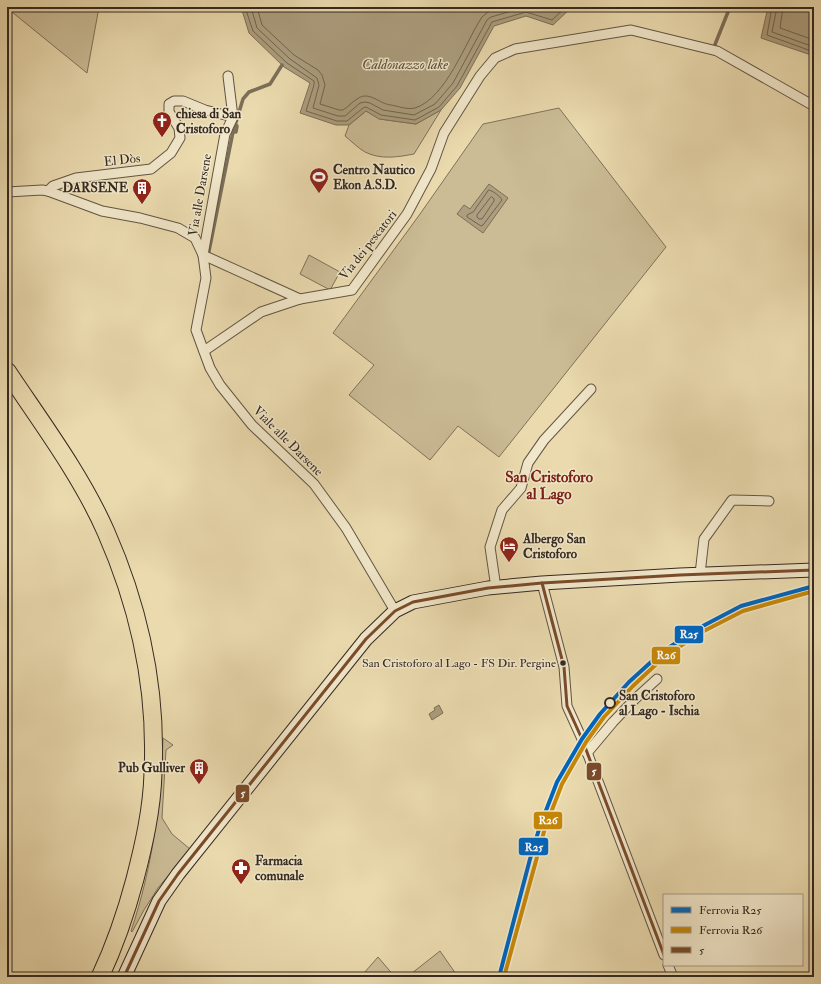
<svg xmlns="http://www.w3.org/2000/svg" width="821" height="984" font-family="'IM FELL Double Pica',serif">
<rect width="100%" height="100%" fill="#eadaae"/>
<filter id="stains"><feTurbulence type="fractalNoise" baseFrequency=".005" numOctaves="4"/><feColorMatrix values="0 0 0 0 .2 0 0 0 0 .09 0 0 0 0 .02 0 0 0 .5 -.17"/></filter>
<radialGradient id="worn" r=".72"><stop offset=".6" stop-color="#630" stop-opacity="0"/><stop offset="1" stop-color="#630" stop-opacity=".3"/></radialGradient>
<g fill="#cbbc96" stroke="#80725b">
<path d="M 7,7 L 99,7 L 87,73 L 7,8 Z"/>
<path d="M 559,108 L 666,247 L 499,457 L 458,426 L 430,460 L 349,395 L 374,365 L 333,333 L 420,214 L 483,124 Z"/>
<path d="M 441,110 L 414,154 C 398,157 381,160 365,152 C 358,148 351,141 345,136 L 349,125 L 366,111 L 380,119 L 416,124 Z"/>
<path d="M 309,255 L 340,272 L 330,290 L 300,274 Z"/>
<path d="M 163,738 L 173,745 L 166,750 L 162,818 L 172,834 L 190,849 L 158,888 L 144,910 L 132,932 L 131,931 C 152,869 161,804 163,738 Z"/>
<path d="M 440,951 L 458,977 L 407,977 Z"/>
<path d="M 378,957 L 395,977 L 366,977 L 364,973 Z"/>
</g>
<g fill="#ac9e7e" stroke="#7c6f58">
<path d="M 241,7 L 572,7 L 553,25 L 526,16 L 494,26 L 460,88 L 441,110 L 416,124 L 379,119 L 366,111 L 349,125 L 336,125 L 300,113 L 310,83 L 284,67 L 249,33 Z"/>
<path d="M 768,7 L 814,7 L 814,56 L 761,38 Z"/>
<path d="M 489,184 L 508,198 L 483,233 L 457,214 L 464,205 L 470,209 Z"/>
<path d="M 439,705 L 443,713 L 432,720 L 429,714 L 435,710 L 434,708 Z"/>
</g>
<g fill="none" stroke-linecap="round" stroke-linejoin="round">
<g stroke="#70644f" stroke-width="1">
<path d="M 245,7 L 253,31 L 287,63 L 314,81 L 314,85 L 306,111 L 337,121 L 347,121 L 363,108 L 366,107 L 381,115 L 415,120 L 439,107 L 457,86 L 492,22 L 526,12 L 552,20 L 566,7"/>
<path d="M 251,7 L 257,28 L 290,59 L 317,78 L 319,85 L 313,108 L 338,116 L 345,116 L 360,103 L 365,102 L 370,103 L 383,110 L 414,115 L 435,104 L 453,83 L 487,20 L 491,17 L 525,7"/>
<path d="M 257,7 L 262,25 L 294,55 L 318,70 L 322,75 L 325,85 L 320,104 L 339,110 L 343,110 C 348,107 352,102 357,99 C 369,90 379,104 391,105 C 397,106 408,110 415,108 C 446,98 465,43 482,17 L 488,12 L 504,7"/>
<path d="M 772,7 L 767,35 L 814,52"/>
<path d="M 777,7 L 772,32 L 814,47"/>
<path d="M 783,7 L 780,28 L 814,40"/>
<path d="M 489,190 C 493,191 500,196 502,200 L 483,225 L 481,226 L 467,217 L 467,215 L 473,212 Z"/>
<path d="M 492,197 L 494,199 L 494,201 L 482,219 L 479,219 L 477,217 L 477,215 L 490,198 Z"/>
</g>
<g stroke="#7c6f58" stroke-width="3.5">
<path d="M 714,47 L 730,7"/>
<path d="M 233,132 L 236,132 L 237,126 L 235,124"/>
<path d="M 208,256 L 233,132 L 243,99 L 249,92 L 270,84 L 282,65"/>
</g>
<g stroke="#625544" stroke-width="11">
<g id="street">
<path d="M 228,76 L 233,117"/>
<path d="M 48,191 L 53,186 L 76,178 L 151,169 L 171,153 L 180,138 L 179,128 L 169,112 L 169,104 L 174,101 L 183,101 L 205,110 L 233,117"/>
<path d="M 7,192 L 42,190 L 48,191 L 102,211 L 140,218 L 178,228 L 195,238 L 203,255 L 206,278 L 196,330 L 210,368 L 220,385 L 252,425 L 314,484 L 346,528 L 395,611"/>
<path d="M 203,255 L 225,134 L 233,117"/>
<path d="M 203,255 L 300,299"/>
<path d="M 204,351 L 261,312 L 300,299 L 352,290 L 407,214 L 431,169 L 444,133 L 480,76 L 495,58 L 515,49 L 631,30 L 717,51 L 814,106"/>
<path d="M 700,574 L 704,539 L 732,500 L 769,501"/>
<path d="M 542,583 L 564,667 L 567,706 L 582,739 L 664,955"/>
<path d="M 496,588 L 490,547 L 502,510 L 521,488 L 528,463 L 544,440 L 591,389"/>
<path d="M 587,753 L 613,722 L 635,699 L 657,679"/>
<path d="M 668,965 L 673,977"/>
</g>
</g>
<g stroke="#342920" stroke-width="15">
<path id="secondary" d="M 124,977 L 159,901 L 178,874 L 366,639 L 395,611 L 413,602 L 488,588 L 542,583 L 680,575 L 814,570"/>
</g>
<g stroke="#342920" stroke-width="19">
<path id="highway" d="M 7,371 C 41,422 81,475 106,532 C 139,607 157,690 153,773 C 152,809 144,844 135,879 C 126,913 115,945 100,977"/>
</g>
<use href="#street" stroke="#f1e7ca" stroke-width="9"/>
<use href="#secondary" stroke="#f1e7ca" stroke-width="13"/>
<use href="#highway" stroke="#eadaae" stroke-width="17"/>
<g stroke="#f1e7ca" stroke-width="6">
<g id="bus-1">
<path d="M 542,583 L 564,667 L 567,706 L 582,739 L 664,955"/>
<path d="M 124,977 L 159,901 L 178,874 L 366,639 L 395,611 L 413,602 L 488,588 L 542,583 L 680,575 L 814,570"/>
</g>
</g>
<use href="#bus-1" stroke="#7a4b2a" stroke-width="3"/>
<g stroke="#f1e7ca" stroke-width="7">
<path id="rail-1" d="M 499,977 L 530,859 L 540,826 L 557,782 L 582,739 L 600,714 L 629,682 L 662,652 L 699,628 L 741,606 L 814,586"/>
</g>
<g stroke="#f1e7ca" stroke-width="7">
<path id="rail-2" d="M 504,977 L 545,828 L 562,784 L 586,742 L 604,717 L 633,686 L 665,656 L 702,632 L 743,611 L 814,591"/>
</g>
<use href="#rail-1" stroke="#0065bd" stroke-width="4"/>
<use href="#rail-2" stroke="#c68708" stroke-width="4"/>
</g>
<defs>
<g id="church-pin" transform="scale(1)"><path d="M0 17L-7.5 6A9.5 9.5 0 1 1 7.5 6Z" fill="#8f2418" stroke="#f1e7ca"/><path d="M-1.2-6h2.4v3.5h3.3v2.4h-3.3V6h-2.4V-.1h-3.3v-2.4h3.3Z" fill="#fff"/></g>
<g id="stadium-pin" transform="scale(1)"><path d="M0 17L-7.5 6A9.5 9.5 0 1 1 7.5 6Z" fill="#8f2418" stroke="#f1e7ca"/><path d="M0-5a6.5 5 0 1 0 0 10a6.5 5 0 1 0 0-10ZM-3.5-1.8h7v3.6h-7Z" fill="#fff"/></g>
<g id="building-pin" transform="scale(1)"><path d="M0 17L-7.5 6A9.5 9.5 0 1 1 7.5 6Z" fill="#8f2418" stroke="#f1e7ca"/><path d="M-4-6H4V6H1V3H-1V6H-4ZM-2.5-4.3h1.7v1.8h-1.7ZM.8-4.3h1.7v1.8H.8ZM-2.5-1h1.7V.8h-1.7ZM.8-1h1.7V.8H.8Z" fill="#fff"/></g>
<g id="hotel-pin" transform="scale(1)"><path d="M0 17L-7.5 6A9.5 9.5 0 1 1 7.5 6Z" fill="#8f2418" stroke="#f1e7ca"/><path d="M-6-4.5h1.5V1H6V5H4.5V3h-9V5H-6ZM-4 0a1.8 1.8 0 1 1 3.6 0ZM.5 0V-2.5h3Q6-2.5 6 0Z" fill="#fff"/></g>
<g id="pharmacy-pin" transform="scale(1)"><path d="M0 17L-7.5 6A9.5 9.5 0 1 1 7.5 6Z" fill="#8f2418" stroke="#f1e7ca"/><path d="M-2-6h4v4h4v4h-4v4h-4v-4h-4v-4h4Z" fill="#fff"/></g>
</defs>
<g fill-rule="evenodd">
<use href="#church-pin" x="162" y="121"/>
<use href="#stadium-pin" x="319" y="177"/>
<use href="#building-pin" x="142" y="188"/>
<use href="#hotel-pin" x="509" y="546"/>
<use href="#building-pin" x="199" y="768"/>
<use href="#pharmacy-pin" x="241" y="868"/>
</g>
<circle fill="#342920" stroke="#f1e7ca" stroke-width="1.5" cx="563" cy="663" r="3.5"/>
<circle fill="#f1e7ca" stroke="#342920" stroke-width="2" cx="610" cy="703" r="5"/>
<g text-anchor="middle" dominant-baseline="central" stroke-width="3" stroke-linejoin="round" paint-order="stroke">
<g font-size="12" fill="#342920" stroke="#f1e7ca" text-anchor="end">
<text x="556" y="663">San Cristoforo al Lago - FS Dir. Pergine</text>
</g>
<g font-size="13" font-weight="bold" fill="#342920" stroke="#f1e7ca" text-anchor="start">
<text x="176" y="114">chiesa di San<tspan x="176" dy="15">Cristoforo</tspan></text>
<text x="333" y="170">Centro Nautico<tspan x="333" dy="15">Ekon A.S.D.</tspan></text>
<text x="128" y="188" text-anchor="end">DARSENE</text>
<text x="523" y="539">Albergo San<tspan x="523" dy="15">Cristoforo</tspan></text>
<text x="185" y="768" text-anchor="end">Pub Gulliver</text>
<text x="255" y="861">Farmacia<tspan x="255" dy="15">comunale</tspan></text>
</g>
<g font-size="13" fill="#342920" stroke="#f1e7ca">
<text transform="translate(122 160) rotate(-6)">El Dòs</text>
<text transform="translate(200 195) rotate(-80)">Via alle Darsene</text>
<text transform="translate(368 245) rotate(-52)">Via dei pescatori</text>
<text transform="translate(288 441) rotate(45)">Viale alle Darsene</text>
</g>
<g font-size="13" font-weight="bold" fill="#342920" stroke="#f1e7ca" text-anchor="start">
<text x="619" y="696">San Cristoforo<tspan x="619" dy="15">al Lago - Ischia</tspan></text>
</g>
<g font-size="14" font-style="italic" fill="#584c3c" stroke="#f1e7ca">
<text x="405" y="64">Caldonazzo lake</text>
</g>
<g font-size="15" font-weight="bold" fill="#7a1f14" stroke="#f1e7ca">
<text x="549" y="477">San Cristoforo<tspan x="549" dy="17">al Lago</tspan></text>
</g>
</g>
<g stroke="#f1e7ca" stroke-width="1.5">
<rect x="674" y="625" width="30" height="19" rx="4" fill="#0065bd"/>
<rect x="651" y="646" width="30" height="19" rx="4" fill="#c68708"/>
<rect x="586" y="762" width="16" height="19" rx="4" fill="#7a4b2a"/>
<rect x="235" y="784" width="15" height="19" rx="4" fill="#7a4b2a"/>
<rect x="533" y="811" width="30" height="19" rx="4" fill="#c68708"/>
<rect x="518" y="837" width="31" height="19" rx="4" fill="#0065bd"/>
</g>
<g font-size="11" text-anchor="middle" font-weight="bold" fill="#fff">
<text x="689" y="638">R25</text>
<text x="666" y="659">R26</text>
<text x="594" y="775">5</text>
<text x="243" y="797">5</text>
<text x="548" y="824">R26</text>
<text x="534" y="851">R25</text>
</g>
<rect width="821" height="984" fill="none" stroke="#eadaae" stroke-width="24"/>
<rect x="8" y="8" width="805" height="968" fill="none" stroke="#342920" stroke-width="2"/>
<rect x="12" y="12" width="797" height="960" fill="none" stroke="#342920"/>
<rect x="663" y="894" width="140" height="72" fill="#f1e7ca" stroke="#a59b86"/>
<rect x="671" y="907" width="20" height="6" fill="#0065bd" stroke="#a59b86"/>
<text x="699" y="914" font-size="12" fill="#342920">Ferrovia R25</text>
<rect x="671" y="927" width="20" height="6" fill="#c68708" stroke="#a59b86"/>
<text x="699" y="934" font-size="12" fill="#342920">Ferrovia R26</text>
<rect x="671" y="947" width="20" height="6" fill="#7a4b2a" stroke="#a59b86"/>
<text x="699" y="954" font-size="12" fill="#342920">5</text>
<rect width="100%" height="100%" filter="url(#stains)"/>
<rect width="100%" height="100%" fill="url(#worn)"/>
</svg>
